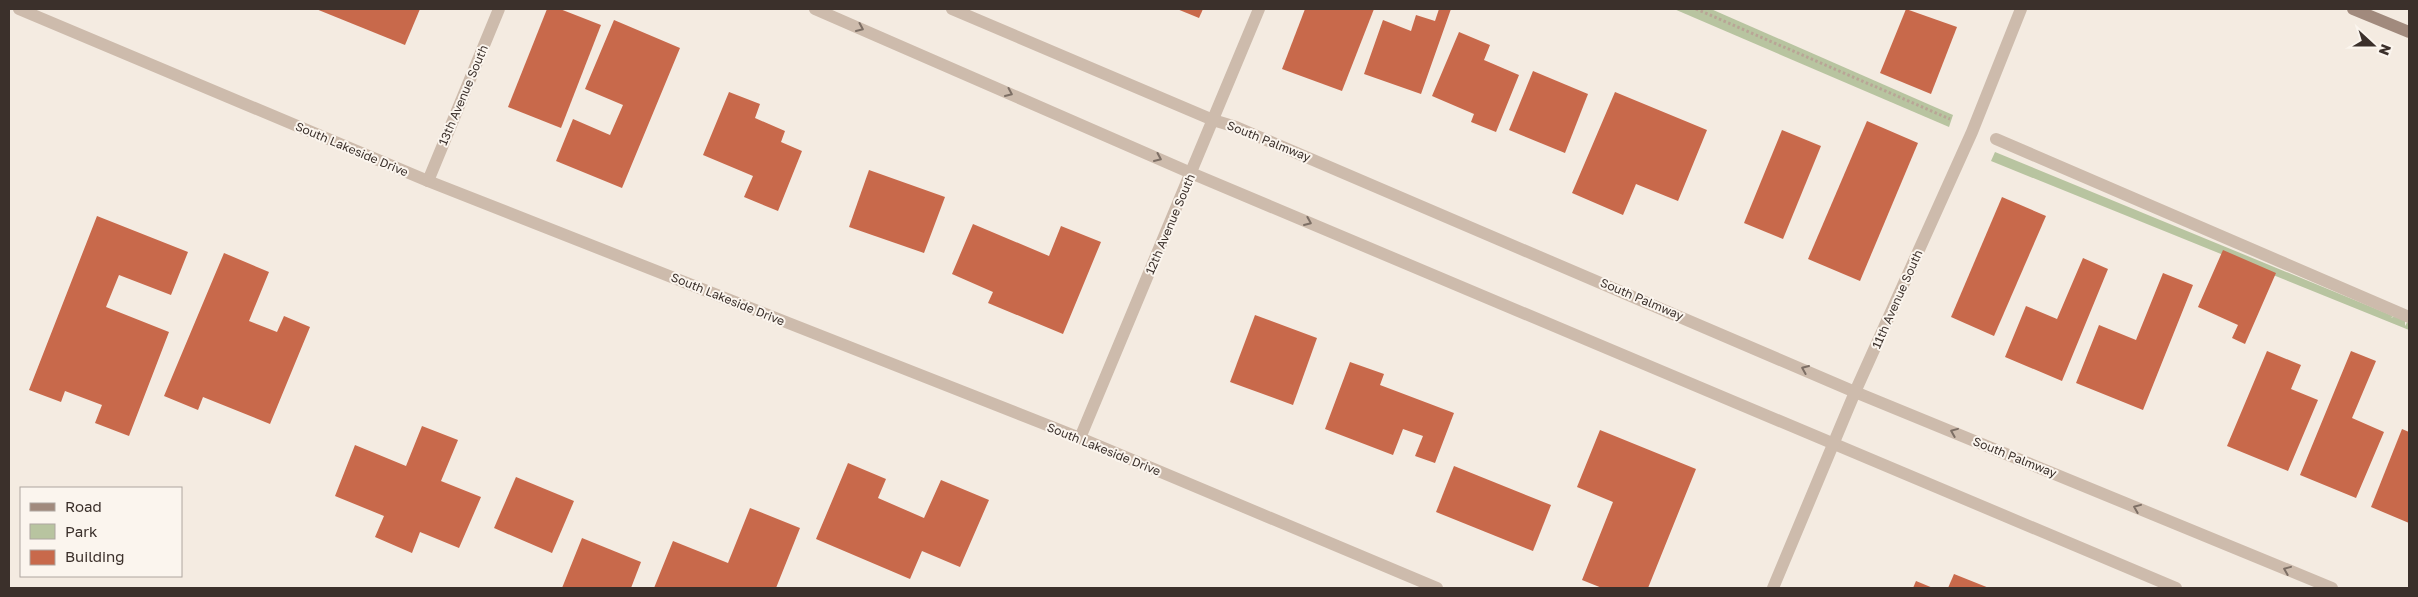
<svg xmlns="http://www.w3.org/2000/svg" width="2418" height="597" font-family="'Golos Text',sans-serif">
<rect width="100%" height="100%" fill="#f4ebe1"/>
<g fill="#b8c4a0">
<path d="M 1674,9 L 1711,9 L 1953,115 L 1949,127 Z"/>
<path d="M 1995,152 L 2369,306 L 2393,316 L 2391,318 L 2395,316 L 2405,320 L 2405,326 L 2409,319 L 2409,330 L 1991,161 Z"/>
</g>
<g fill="#c8694b">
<path d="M 316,9 L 420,9 L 405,45 Z"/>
<path d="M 547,9 L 560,9 L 601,25 L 561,128 L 508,107 Z"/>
<path d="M 1177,9 L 1203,9 L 1199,18 Z"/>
<path d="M 1305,9 L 1374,9 L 1342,91 L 1282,69 Z"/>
<path d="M 1439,9 L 1451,9 L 1421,94 L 1364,74 L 1383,20 L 1411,31 L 1416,15 L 1435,21 Z"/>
<path d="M 1906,9 L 1957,27 L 1931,94 L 1880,73 Z"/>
<path d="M 614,20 L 680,48 L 622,188 L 556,161 L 573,119 L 610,135 L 623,105 L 585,89 Z"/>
<path d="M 1459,32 L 1490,45 L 1484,60 L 1519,75 L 1496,132 L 1471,122 L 1474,114 L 1432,96 Z"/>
<path d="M 1533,71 L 1588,94 L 1565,153 L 1509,130 Z"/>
<path d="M 729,92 L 760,104 L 755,118 L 785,131 L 781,142 L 802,151 L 778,211 L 744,197 L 753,176 L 703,155 Z"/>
<path d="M 1615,92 L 1707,130 L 1678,201 L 1636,184 L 1623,215 L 1572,193 Z"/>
<path d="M 1867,121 L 1918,143 L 1860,281 L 1808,259 Z"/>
<path d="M 1782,130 L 1821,146 L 1783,239 L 1744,223 Z"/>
<path d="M 869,170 L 945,197 L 924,253 L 849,227 Z"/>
<path d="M 2002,197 L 2046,216 L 1994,336 L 1951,317 Z"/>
<path d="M 97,216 L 188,252 L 171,295 L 119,275 L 106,307 L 169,332 L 129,436 L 95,423 L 102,405 L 65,391 L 61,402 L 29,390 Z"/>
<path d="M 973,224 L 1049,256 L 1061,226 L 1101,242 L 1063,334 L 988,303 L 993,292 L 952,274 Z"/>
<path d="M 2223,250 L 2276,273 L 2245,344 L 2232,338 L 2238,325 L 2198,307 Z"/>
<path d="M 224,253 L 269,272 L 249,321 L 277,332 L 284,316 L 310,327 L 270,424 L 203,397 L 198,410 L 164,396 Z"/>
<path d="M 2083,258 L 2108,269 L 2062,381 L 2005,357 L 2026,306 L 2057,319 Z"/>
<path d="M 2163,273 L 2193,285 L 2143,410 L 2076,383 L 2099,325 L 2136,340 Z"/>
<path d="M 1255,315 L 1317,338 L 1293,405 L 1230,382 Z"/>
<path d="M 2267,351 L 2301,365 L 2291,389 L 2318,400 L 2288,471 L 2227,446 Z"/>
<path d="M 2351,351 L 2376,361 L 2352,418 L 2384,432 L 2356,498 L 2300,475 Z"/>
<path d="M 1350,362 L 1384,374 L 1380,385 L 1454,413 L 1435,463 L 1415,456 L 1423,436 L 1403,429 L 1393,455 L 1325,429 Z"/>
<path d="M 422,426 L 458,440 L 441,481 L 481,497 L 459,548 L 420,532 L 412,553 L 375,537 L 384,516 L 335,496 L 355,445 L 406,466 Z"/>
<path d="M 2402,429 L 2409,432 L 2409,523 L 2371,507 Z"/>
<path d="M 1600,430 L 1696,469 L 1648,588 L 1602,588 L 1582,580 L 1613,502 L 1577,487 Z"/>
<path d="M 848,463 L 886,479 L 878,498 L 924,518 L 941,480 L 989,500 L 960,567 L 922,551 L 910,579 L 816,539 Z"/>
<path d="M 1454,466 L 1551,505 L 1533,551 L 1436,512 Z"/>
<path d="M 516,477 L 574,501 L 552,553 L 494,528 Z"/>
<path d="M 750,508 L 800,528 L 776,588 L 654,588 L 673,541 L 728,563 Z"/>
<path d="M 582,538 L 641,562 L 631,588 L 562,588 Z"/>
<path d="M 1954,574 L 1989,588 L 1948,588 Z"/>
<path d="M 1916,581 L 1933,588 L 1913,588 Z"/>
</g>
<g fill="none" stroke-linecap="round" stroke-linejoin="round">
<path stroke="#b9a596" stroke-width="3" stroke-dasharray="2.5 2.5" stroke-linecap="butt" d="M 1696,9 L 1950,119"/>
<path stroke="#cdbbac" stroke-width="12" d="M 1996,139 L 2409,317"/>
<g stroke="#cdbbac" stroke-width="12">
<path d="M 19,9 L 428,181 L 1080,438 L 1437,588"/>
<path d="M 815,9 L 1191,173 L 2176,588"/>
<path d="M 952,9 L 1213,120 L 1236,127 L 1855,392 L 2332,588"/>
<path d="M 428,181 L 499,9"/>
<path d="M 1080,438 L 1259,9"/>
<path d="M 1773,588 L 1855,392 L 1972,132 L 2021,9"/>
</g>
<path stroke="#a18a7d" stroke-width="12" d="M 2353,9 L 2409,32"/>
</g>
<defs><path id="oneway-chevron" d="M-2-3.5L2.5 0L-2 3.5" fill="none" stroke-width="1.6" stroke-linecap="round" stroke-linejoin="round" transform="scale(1.25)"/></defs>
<g stroke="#7d6f65">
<use href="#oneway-chevron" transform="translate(860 28) rotate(24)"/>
<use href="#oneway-chevron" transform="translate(1009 93) rotate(24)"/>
<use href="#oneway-chevron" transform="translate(1158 158) rotate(24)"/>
<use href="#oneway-chevron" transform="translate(1308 222) rotate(23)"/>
<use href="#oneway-chevron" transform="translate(1805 369) rotate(-157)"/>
<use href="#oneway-chevron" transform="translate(1954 432) rotate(-158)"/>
<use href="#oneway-chevron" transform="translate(2137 508) rotate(-158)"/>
<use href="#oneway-chevron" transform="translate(2287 570) rotate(-158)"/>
</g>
<g text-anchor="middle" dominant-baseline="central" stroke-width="4" stroke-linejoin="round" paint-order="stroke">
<g font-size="12" fill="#3b302b" stroke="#fbf5ee">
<text transform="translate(463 95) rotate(-67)">13th Avenue South</text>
<text transform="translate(1269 141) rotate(22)">South Palmway</text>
<text transform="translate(352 149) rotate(23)">South Lakeside Drive</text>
<text transform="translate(1170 224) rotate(-67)">12th Avenue South</text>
<text transform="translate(728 299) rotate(22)">South Lakeside Drive</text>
<text transform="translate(1642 299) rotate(23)">South Palmway</text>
<text transform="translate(1897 299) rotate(-66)">11th Avenue South</text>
<text transform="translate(1104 449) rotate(22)">South Lakeside Drive</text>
<text transform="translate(2015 457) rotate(22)">South Palmway</text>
</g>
</g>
<rect width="2418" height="597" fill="none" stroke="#3b302b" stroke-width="20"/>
<rect x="20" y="487" width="162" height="90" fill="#fbf5ee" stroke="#aea6a0"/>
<rect x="30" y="503" width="25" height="8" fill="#a18a7d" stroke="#aea6a0"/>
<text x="65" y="512" font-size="15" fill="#3b302b">Road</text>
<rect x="30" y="524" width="25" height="15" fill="#b8c4a0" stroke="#aea6a0"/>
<text x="65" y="537" font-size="15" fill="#3b302b">Park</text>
<rect x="30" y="550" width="25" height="15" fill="#c8694b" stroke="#aea6a0"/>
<text x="65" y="562" font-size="15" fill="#3b302b">Building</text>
<g transform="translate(2373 45) rotate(111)" stroke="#fbf5ee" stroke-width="4" paint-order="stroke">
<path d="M0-4L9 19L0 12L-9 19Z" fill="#3b302b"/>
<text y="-8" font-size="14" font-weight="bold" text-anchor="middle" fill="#3b302b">N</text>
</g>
</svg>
